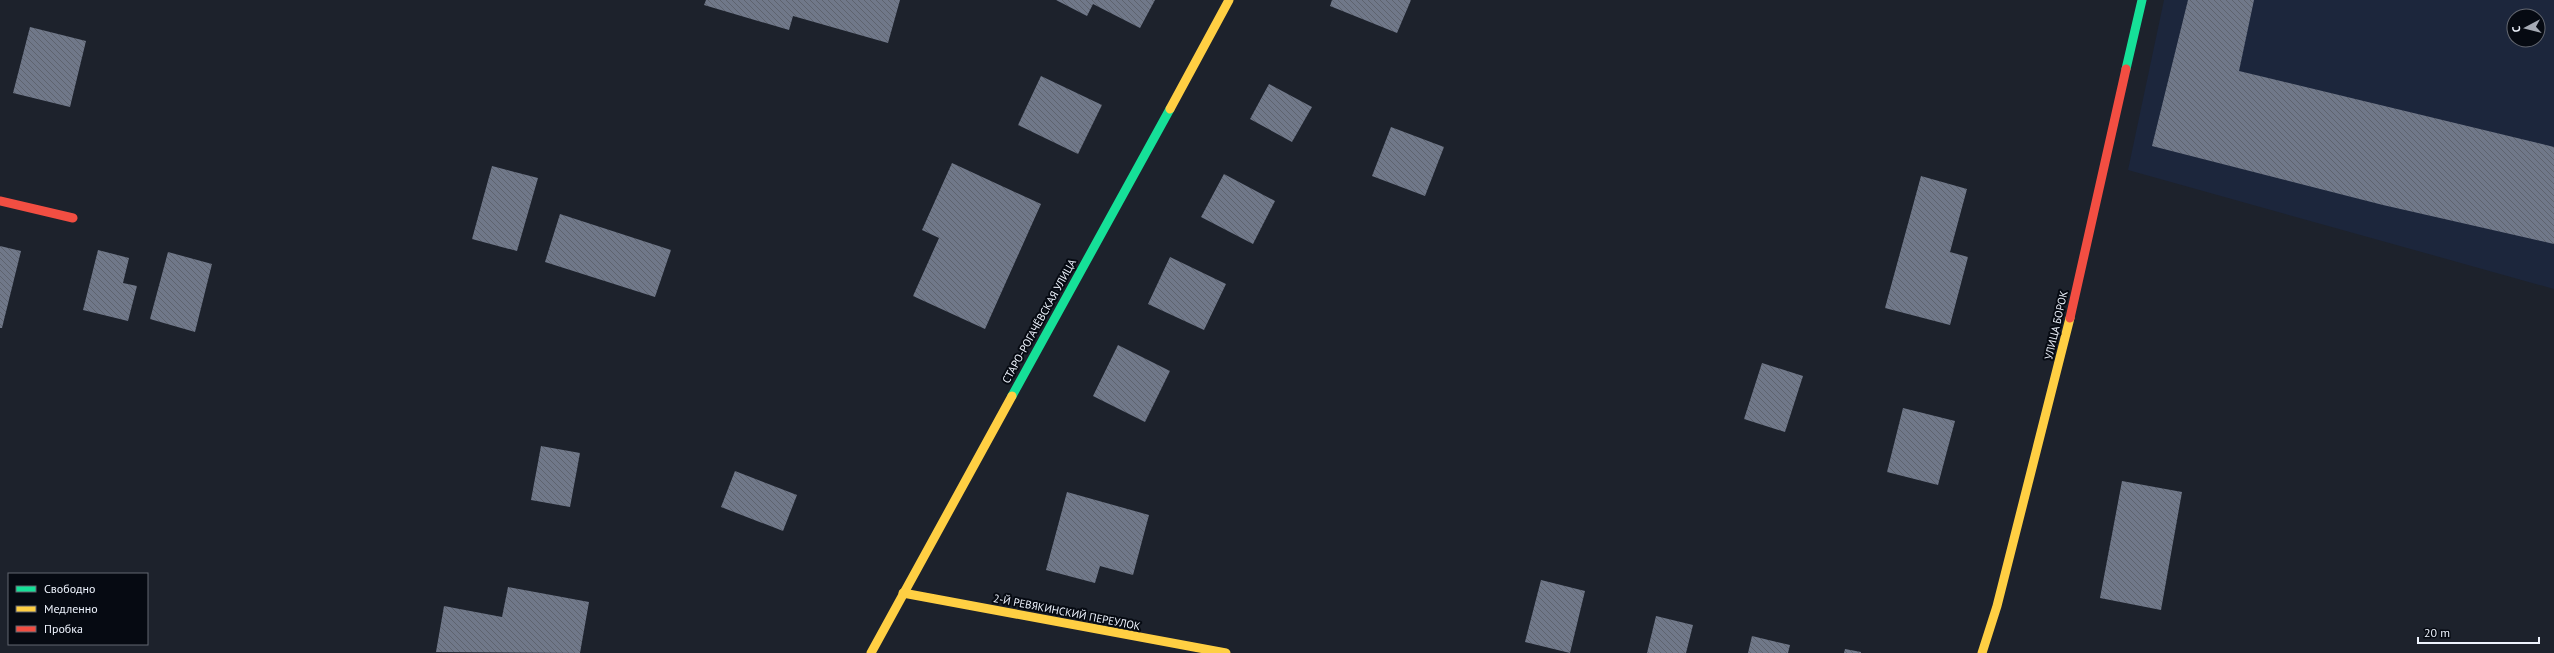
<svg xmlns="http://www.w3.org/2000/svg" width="2554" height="653" font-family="'PT Sans',sans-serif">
<defs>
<pattern id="building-back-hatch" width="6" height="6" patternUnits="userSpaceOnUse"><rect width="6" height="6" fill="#707889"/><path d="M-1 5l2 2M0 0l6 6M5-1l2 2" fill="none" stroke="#5e636e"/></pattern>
</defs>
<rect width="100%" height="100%" fill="#1d222c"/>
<path fill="#1c263c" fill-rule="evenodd" d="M 2164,0 L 2554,0 L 2554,289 L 2128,170 ZM 2514,16 L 2538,16 L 2538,40 L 2514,40 Z"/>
<g fill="url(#building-back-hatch)">
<path d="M 706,0 L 900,0 L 888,43 L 793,16 L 789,30 L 704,5 Z"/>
<path d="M 1056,0 L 1155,0 L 1140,28 L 1093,4 L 1087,16 Z"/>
<path d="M 1332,0 L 1411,0 L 1397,33 L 1330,6 Z"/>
<path d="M 2188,0 L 2254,0 L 2239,71 L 2554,147 L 2554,244 L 2383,205 L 2152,146 Z"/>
<path d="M 30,27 L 86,41 L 70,107 L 13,93 Z"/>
<path d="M 1041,76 L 1102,105 L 1078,154 L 1018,125 Z"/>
<path d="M 1269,84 L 1312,107 L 1292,142 L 1250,119 Z"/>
<path d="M 1391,127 L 1444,147 L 1425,196 L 1372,176 Z"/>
<path d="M 952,163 L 1041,204 L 985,329 L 913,296 L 939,238 L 922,230 Z"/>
<path d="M 492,166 L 538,178 L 517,251 L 472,239 Z"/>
<path d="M 1224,174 L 1275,201 L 1253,244 L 1201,217 Z"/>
<path d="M 1921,176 L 1967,189 L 1950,252 L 1968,257 L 1950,325 L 1885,308 Z"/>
<path d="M 560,214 L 671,250 L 655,297 L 545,262 Z"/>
<path d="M 0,246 L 21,251 L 2,328 L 0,328 Z"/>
<path d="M 98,250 L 129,258 L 123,283 L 137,286 L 128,321 L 83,310 Z"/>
<path d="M 168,252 L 212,264 L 195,332 L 150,319 Z"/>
<path d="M 1170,257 L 1226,284 L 1204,330 L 1148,304 Z"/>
<path d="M 1118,345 L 1170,371 L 1145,422 L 1093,396 Z"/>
<path d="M 1762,363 L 1803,376 L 1785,432 L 1744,419 Z"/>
<path d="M 1903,408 L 1955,421 L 1938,485 L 1887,472 Z"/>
<path d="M 541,446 L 580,453 L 570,507 L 531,500 Z"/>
<path d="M 735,471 L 797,495 L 783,531 L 721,507 Z"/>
<path d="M 2122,481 L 2182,492 L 2161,610 L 2100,598 Z"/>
<path d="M 1067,492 L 1149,515 L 1133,575 L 1100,566 L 1095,583 L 1046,570 Z"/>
<path d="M 1541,580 L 1585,591 L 1570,653 L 1525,642 Z"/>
<path d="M 508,587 L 589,602 L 580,653 L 436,652 L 444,606 L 502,617 Z"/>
<path d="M 1656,616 L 1693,625 L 1686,653 L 1647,653 Z"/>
<path d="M 1752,636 L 1790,645 L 1788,653 L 1748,653 Z"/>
<path d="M 1845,649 L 1861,652 L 1861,653 L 1844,653 Z"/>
</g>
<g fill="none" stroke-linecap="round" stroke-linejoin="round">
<g stroke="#16e098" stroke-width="9">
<path d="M 2126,69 L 2142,0"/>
<path d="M 1012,396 L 1170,109"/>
</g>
<g stroke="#ffcf43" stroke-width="9">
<path d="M 1170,109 L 1229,0"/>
<path d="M 903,593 L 1226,653"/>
<path d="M 871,653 L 1012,396"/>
<path d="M 1982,653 L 1997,606 L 2070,318"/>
</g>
<g stroke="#f24e42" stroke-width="9">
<path d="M 0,201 L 73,218"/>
<path d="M 2070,318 L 2126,69"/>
</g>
</g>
<g text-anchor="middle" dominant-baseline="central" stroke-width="4" stroke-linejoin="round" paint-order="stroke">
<g font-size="11" fill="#eef3fd" stroke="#060a12">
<text transform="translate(1039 321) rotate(-61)">СТАРО-РОГАЧЁВСКАЯ УЛИЦА</text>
<text transform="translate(2056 325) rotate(-77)">УЛИЦА БОРОК</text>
<text transform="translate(1067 612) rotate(11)">2-Й РЕВЯКИНСКИЙ ПЕРЕУЛОК</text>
</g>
</g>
<rect x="8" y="573" width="140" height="72" fill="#060a12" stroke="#636770"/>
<rect x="16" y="586" width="20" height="6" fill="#16e098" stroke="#636770"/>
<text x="44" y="593" font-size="12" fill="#eef3fd">Свободно</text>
<rect x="16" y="606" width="20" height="6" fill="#ffcf43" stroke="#636770"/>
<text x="44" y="613" font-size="12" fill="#eef3fd">Медленно</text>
<rect x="16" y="626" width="20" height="6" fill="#f24e42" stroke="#636770"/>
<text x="44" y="633" font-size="12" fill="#eef3fd">Пробка</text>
<g transform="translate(2526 28) rotate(263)"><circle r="19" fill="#060a12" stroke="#636770"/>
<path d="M0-3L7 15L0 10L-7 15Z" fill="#a5aab4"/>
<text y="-6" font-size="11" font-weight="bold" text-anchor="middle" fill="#eef3fd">С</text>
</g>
<path d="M2418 637v6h121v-6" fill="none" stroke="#eef3fd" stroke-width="2"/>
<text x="2424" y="637" font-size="12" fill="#eef3fd" stroke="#060a12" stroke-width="3" paint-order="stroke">20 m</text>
</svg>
